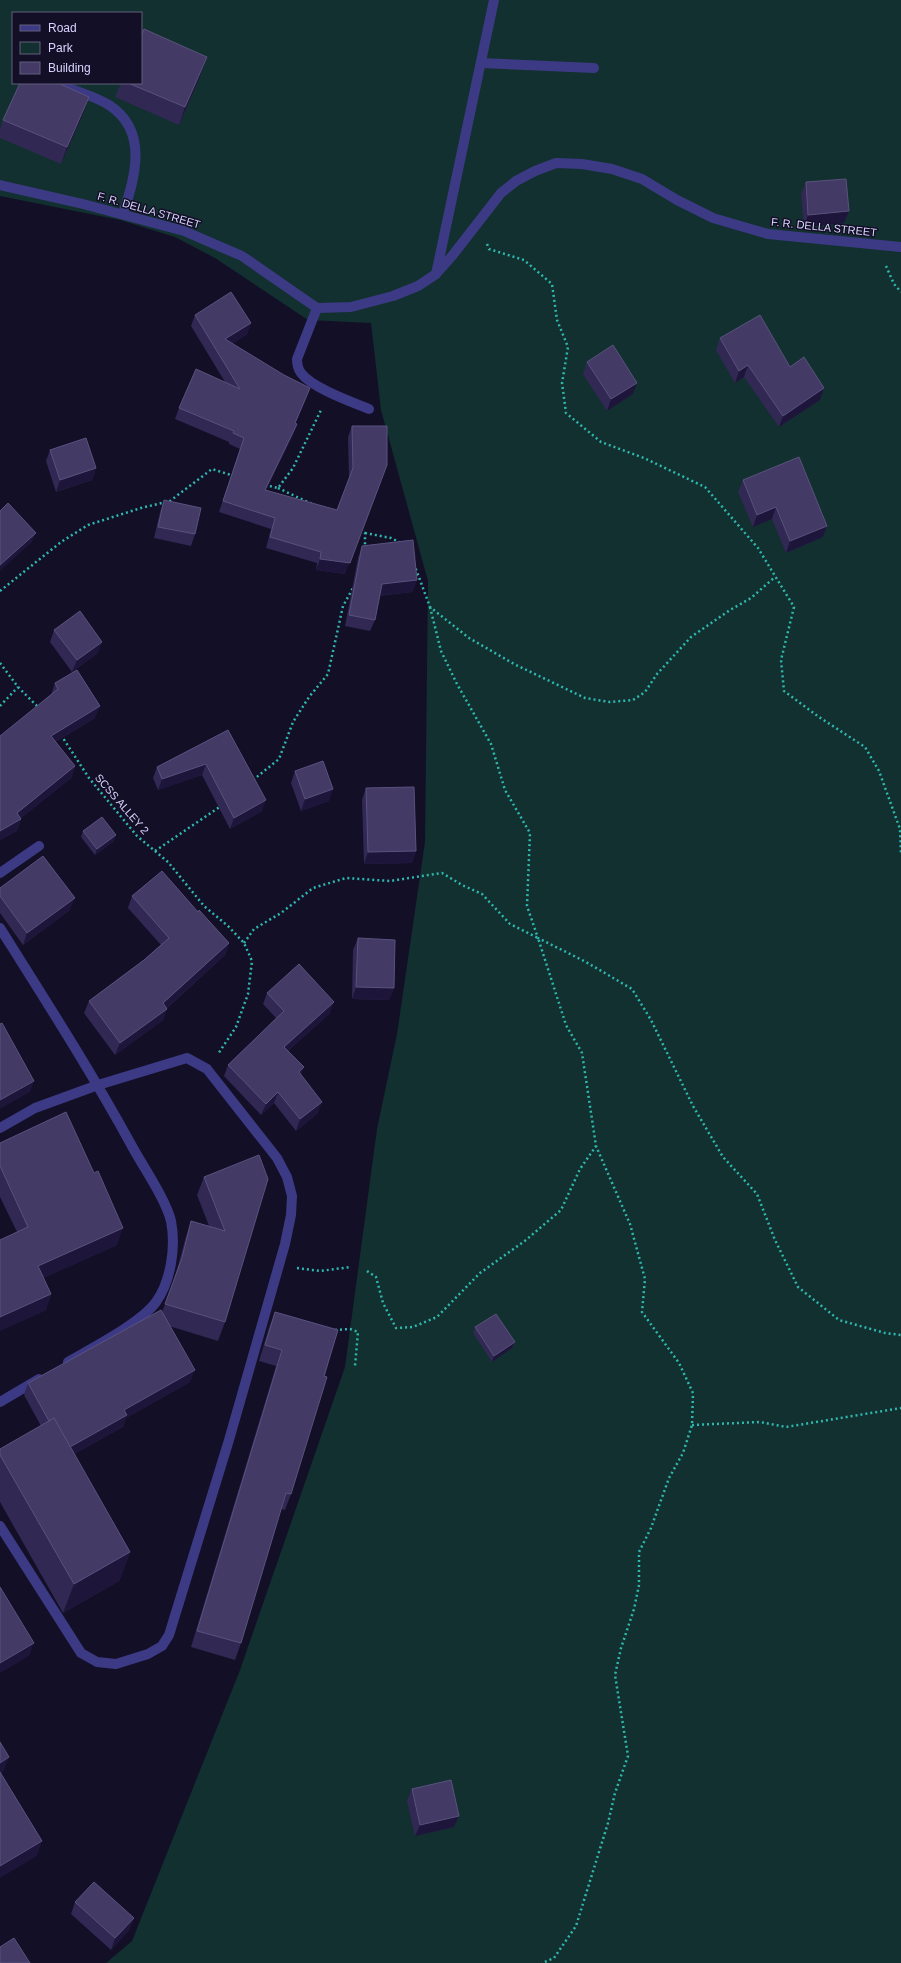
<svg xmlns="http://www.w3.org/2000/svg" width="901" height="1963" font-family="Helvetica,sans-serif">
<rect width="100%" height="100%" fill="#130f26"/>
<path fill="#12302f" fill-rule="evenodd" d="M 0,0 L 901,0 L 901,1963 L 106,1963 L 132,1941 L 240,1670 L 345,1367 L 377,1129 L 397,1034 L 425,842 L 428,581 L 381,410 L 371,323 L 308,320 L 215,258 L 175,237 L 120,220 L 0,196 ZM 13,13 L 141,13 L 141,83 L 13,83 Z"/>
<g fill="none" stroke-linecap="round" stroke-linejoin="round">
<g stroke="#2fb8b0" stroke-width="2.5" stroke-dasharray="2 3" stroke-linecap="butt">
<path d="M 487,244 L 489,249 L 524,260 L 552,284 L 557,320 L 568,347 L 562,383 L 566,413 L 601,442 L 644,458 L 705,487 L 758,548 L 794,607 L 781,660 L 784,691 L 819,717 L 865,747 L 879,771 L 900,829 L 901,853"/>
<path d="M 886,266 L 894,284 L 901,292"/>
<path d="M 265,485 L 278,488 L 293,468 L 321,410"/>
<path d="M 278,488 L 312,504"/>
<path d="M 360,530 L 365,533 L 365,548"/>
<path d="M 365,533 L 391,538 L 401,543"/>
<path d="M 414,564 L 430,607 L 469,638 L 514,664 L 585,698 L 610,702 L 633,700 L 645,692 L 657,674 L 691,637 L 730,610 L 751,598 L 775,577"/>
<path d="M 0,591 L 61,542 L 88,525 L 141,508 L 170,501 L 212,469 L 234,476"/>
<path d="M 430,607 L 441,651 L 457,684 L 491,744 L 505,790 L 530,833 L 527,906 L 538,938 L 586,962 L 632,989 L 651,1020 L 693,1106 L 723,1157 L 757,1194 L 775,1240 L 798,1287 L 839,1320 L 885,1333 L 901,1335"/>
<path d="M 0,663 L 18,687 L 39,708"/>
<path d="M 0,706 L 18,687"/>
<path d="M 61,735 L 89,778 L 137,836 L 168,862 L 204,906 L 228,926 L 244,943 L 252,961 L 248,994 L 236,1027 L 218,1054"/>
<path d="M 253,780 L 279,759 L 293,722 L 309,697 L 328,674 L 343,606 L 353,588"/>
<path d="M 155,851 L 221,806"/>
<path d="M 244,943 L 254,929 L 281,913 L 313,888 L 346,878 L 390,881 L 442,873 L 462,885 L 482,894 L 510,924 L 538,938 L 566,1025 L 582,1053 L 596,1146 L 630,1224 L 645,1279 L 642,1312 L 679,1363 L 693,1393 L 692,1425 L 683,1453 L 669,1478 L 651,1528 L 639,1552 L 639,1585 L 634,1609 L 621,1648 L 615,1675 L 628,1756 L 615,1793 L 608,1823 L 576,1926 L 554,1958 L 542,1963"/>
<path d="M 297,1268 L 320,1271 L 351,1267"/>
<path d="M 367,1271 L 376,1277 L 383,1303 L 396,1328 L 413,1327 L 437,1317 L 480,1273 L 526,1240 L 561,1210 L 580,1169 L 596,1146"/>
<path d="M 335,1330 L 350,1329 L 358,1332 L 355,1366"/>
<path d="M 692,1425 L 760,1422 L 786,1427 L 901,1408"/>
</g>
<g stroke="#3d3a85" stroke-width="10">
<path d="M 481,63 L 594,68"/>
<path d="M 55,83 C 72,90 93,95 109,105 C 149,131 135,177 123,214"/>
<path d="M 0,185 L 83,204 L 184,231 L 242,256 L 317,308 L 351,307 L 393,296 L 418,286 L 436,274 L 452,256 L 501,193 L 516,181 L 535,171 L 556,163 L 582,164 L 612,169 L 642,179 L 677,200 L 713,218 L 768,234 L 901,247"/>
<path d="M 436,274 L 494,0"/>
<path d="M 317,308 L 297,359 C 297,364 298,369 301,373 C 312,388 352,402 369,409"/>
<path d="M 0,873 L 39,846"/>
<path d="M 0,928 C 46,1001 92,1073 133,1148 C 144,1168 166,1200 171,1221 C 176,1247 171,1281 156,1302 C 141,1323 92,1348 68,1362"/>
<path d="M 0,1128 L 35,1108 L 98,1085 L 187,1058 L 207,1069 L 277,1158 L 287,1177 L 292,1196 L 291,1215 L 285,1244 L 229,1440 L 169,1635 L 162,1646 L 148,1654 L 116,1664 L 97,1662 L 81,1653 L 0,1526"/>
<path d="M 0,1402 L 39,1379"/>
</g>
</g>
<g fill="#312854">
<path d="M 207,57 L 201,74 L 179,125 L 115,97 L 121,83 L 141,83 Z"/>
<path d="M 83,114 L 61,164 L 0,138 L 0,129 L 3,120 Z"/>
<path d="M 806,182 L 849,211 L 844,223 L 804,227 L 801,194 Z"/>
<path d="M 195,315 L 251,323 L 247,334 L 232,344 L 306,399 L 295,423 L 297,424 L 293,435 L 266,490 L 337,510 L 349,479 L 348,437 L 352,426 L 387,426 L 345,574 L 316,570 L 317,563 L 266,548 L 271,529 L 219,512 L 240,449 L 229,444 L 229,442 L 175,419 L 179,408 L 225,382 L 191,326 Z"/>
<path d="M 720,338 L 790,367 L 820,400 L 779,427 L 744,377 L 735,383 L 716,350 Z"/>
<path d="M 587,362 L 633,394 L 607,411 L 583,374 Z"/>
<path d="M 50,450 L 96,468 L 92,480 L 56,492 L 46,461 Z"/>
<path d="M 743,480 L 823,537 L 786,553 L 772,519 L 753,527 L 738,492 Z"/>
<path d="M 164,500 L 195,534 L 191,546 L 154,538 L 160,512 Z"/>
<path d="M 362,546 L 417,580 L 412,592 L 379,596 L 375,620 L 370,631 L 345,626 L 358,558 Z"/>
<path d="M 54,630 L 98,653 L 72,672 L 50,642 Z"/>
<path d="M 55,683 L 95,718 L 55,742 L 75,766 L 71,778 L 21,818 L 21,819 L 17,831 L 0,840 L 0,736 L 51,695 Z"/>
<path d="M 228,730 L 262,811 L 230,829 L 202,775 L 158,790 L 153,778 L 157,767 Z"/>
<path d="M 295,771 L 329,801 L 301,811 L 291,783 Z"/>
<path d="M 366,788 L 416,851 L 412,863 L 364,864 L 362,800 Z"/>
<path d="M 83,831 L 114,841 L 95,855 L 81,837 Z"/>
<path d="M 0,888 L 70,910 L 23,945 L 0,913 Z"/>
<path d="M 132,896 L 198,912 L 229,943 L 225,955 L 167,1008 L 163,1020 L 115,1055 L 84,1013 L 89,1001 L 144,960 L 161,945 L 128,908 Z"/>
<path d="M 358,938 L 394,988 L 389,1000 L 352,999 L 353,950 Z"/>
<path d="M 267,993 L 330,1013 L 288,1051 L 301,1075 L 318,1113 L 296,1131 L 274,1103 L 261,1115 L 224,1076 L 228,1065 L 276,1018 L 263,1004 Z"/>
<path d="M 0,1143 L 117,1245 L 43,1278 L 51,1294 L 45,1311 L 17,1232 L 0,1197 Z"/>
<path d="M 259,1155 L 225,1322 L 218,1341 L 169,1326 L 190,1382 L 126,1418 L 123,1427 L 74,1454 L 130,1552 L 119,1581 L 63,1613 L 0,1502 L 0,1449 L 41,1426 L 24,1395 L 28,1383 L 162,1312 L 175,1277 L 185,1240 L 191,1221 L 209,1226 L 197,1195 L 204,1177 Z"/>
<path d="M 275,1312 L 338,1330 L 291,1494 L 285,1510 L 281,1509 L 241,1643 L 235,1660 L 191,1647 L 276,1366 L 259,1361 L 269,1328 Z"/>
<path d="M 475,1327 L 515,1342 L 512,1348 L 492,1362 L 473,1333 Z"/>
<path d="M 412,1789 L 459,1816 L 454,1827 L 415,1836 L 407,1801 Z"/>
<path d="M 75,1902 L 134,1918 L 129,1930 L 111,1950 L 71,1914 Z"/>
</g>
<g fill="#1d163a">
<path d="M 207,57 L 201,74 L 179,125 L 185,107 Z"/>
<path d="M 89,97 L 83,114 L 61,164 L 67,147 Z"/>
<path d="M 849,211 L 844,223 L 804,227 L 808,215 Z"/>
<path d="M 251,323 L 247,334 L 221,351 L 225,339 Z"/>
<path d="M 748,365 L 744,377 L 735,383 L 739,371 Z"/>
<path d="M 637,383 L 633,394 L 607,411 L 611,399 Z"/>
<path d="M 310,388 L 306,399 L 291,434 L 295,423 Z"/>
<path d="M 824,388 L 820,400 L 779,427 L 783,416 Z"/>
<path d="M 297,424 L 293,435 L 261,501 L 265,490 Z"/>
<path d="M 96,468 L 92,480 L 56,492 L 60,480 Z"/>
<path d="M 383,477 L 345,574 L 316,570 L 320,559 Z"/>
<path d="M 776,507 L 772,519 L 753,527 L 757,515 Z"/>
<path d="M 827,526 L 823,537 L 786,553 L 790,541 Z"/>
<path d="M 36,533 L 32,542 L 0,571 L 0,565 Z"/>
<path d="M 417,580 L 412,592 L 377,596 L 382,584 Z"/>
<path d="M 102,642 L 98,653 L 72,672 L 77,660 Z"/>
<path d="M 100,706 L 95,718 L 46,747 L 51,736 Z"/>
<path d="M 206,764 L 202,775 L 158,790 L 162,779 Z"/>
<path d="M 75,766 L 71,778 L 15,823 L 21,819 L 17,831 L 0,840 L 0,831 L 17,813 Z"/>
<path d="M 333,789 L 329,801 L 301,811 L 305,799 Z"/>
<path d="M 266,800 L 262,811 L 230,829 L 234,818 Z"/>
<path d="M 116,835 L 114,841 L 95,855 L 97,849 Z"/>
<path d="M 416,851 L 412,863 L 364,864 L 368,852 Z"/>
<path d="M 75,898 L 70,910 L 23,945 L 27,933 Z"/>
<path d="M 229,943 L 225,955 L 162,1012 L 167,1009 L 163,1020 L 115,1055 L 120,1043 Z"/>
<path d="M 356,987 L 394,988 L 389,1000 L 352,999 Z"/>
<path d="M 334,1002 L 330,1013 L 280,1058 L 284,1047 Z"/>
<path d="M 304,1067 L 300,1078 L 299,1072 Z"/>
<path d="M 34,1081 L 30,1092 L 0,1109 L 0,1100 Z"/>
<path d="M 278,1092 L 274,1103 L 261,1115 L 266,1104 Z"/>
<path d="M 322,1102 L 318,1113 L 296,1131 L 300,1119 Z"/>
<path d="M 123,1228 L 117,1245 L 32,1283 L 38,1266 Z"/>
<path d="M 51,1294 L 45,1311 L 0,1331 L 0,1317 Z"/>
<path d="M 515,1342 L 512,1348 L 492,1362 L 494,1356 Z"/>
<path d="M 195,1370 L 190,1382 L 126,1418 L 123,1427 L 61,1461 L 65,1449 L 124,1410 Z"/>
<path d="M 130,1552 L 119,1581 L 63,1613 L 74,1584 Z"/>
<path d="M 34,1643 L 29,1656 L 0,1673 L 0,1663 Z"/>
<path d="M 9,1757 L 3,1772 L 0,1775 L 0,1763 Z"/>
<path d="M 459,1816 L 454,1827 L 415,1836 L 420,1825 Z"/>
<path d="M 42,1841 L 37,1856 L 0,1878 L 0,1866 Z"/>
<path d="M 134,1918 L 129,1930 L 111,1950 L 115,1938 Z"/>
</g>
<g fill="#433a66" stroke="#5a527e">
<path d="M 144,29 L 207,57 L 185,107 L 128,83 L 141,83 L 141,36 Z"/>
<path d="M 20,83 L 58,83 L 89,97 L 67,147 L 3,120 Z"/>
<path d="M 846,179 L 849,211 L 808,215 L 806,182 Z"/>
<path d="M 231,292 L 251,323 L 225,339 L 284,375 L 310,388 L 295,423 L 297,424 L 265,490 L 337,510 L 353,468 L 352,426 L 387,426 L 387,465 L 350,563 L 320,559 L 321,552 L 270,537 L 275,518 L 223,501 L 244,438 L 233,433 L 234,431 L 179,408 L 196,369 L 240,389 L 195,315 Z"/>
<path d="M 760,315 L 790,367 L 804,357 L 824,388 L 783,416 L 748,365 L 739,371 L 720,338 Z"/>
<path d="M 613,345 L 637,383 L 611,399 L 587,362 Z"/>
<path d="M 86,438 L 96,468 L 60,480 L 50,450 Z"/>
<path d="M 799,457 L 827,526 L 790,541 L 776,507 L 757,515 L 743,480 Z"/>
<path d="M 164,500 L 201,508 L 195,534 L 158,527 Z"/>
<path d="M 8,503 L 36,533 L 0,565 L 0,511 Z"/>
<path d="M 413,540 L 417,580 L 382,584 L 375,620 L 349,615 L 362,546 Z"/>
<path d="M 80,611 L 102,642 L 77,660 L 54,630 Z"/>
<path d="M 77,670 L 100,706 L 51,736 L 75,766 L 17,813 L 21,819 L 0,831 L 0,736 L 58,689 L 55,683 Z"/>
<path d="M 228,730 L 266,800 L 234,818 L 206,764 L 162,779 L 157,767 Z"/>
<path d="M 323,761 L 333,789 L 305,799 L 295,771 Z"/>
<path d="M 414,787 L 416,851 L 368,852 L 366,788 Z"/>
<path d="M 102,817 L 116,835 L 97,849 L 83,831 Z"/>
<path d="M 43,856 L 75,898 L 27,933 L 0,896 L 0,888 Z"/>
<path d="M 162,871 L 198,912 L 199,910 L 229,943 L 163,1003 L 167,1009 L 120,1043 L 89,1001 L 144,960 L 169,938 L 132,896 Z"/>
<path d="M 358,938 L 395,940 L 394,988 L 356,987 Z"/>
<path d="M 299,964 L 334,1002 L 284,1047 L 304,1067 L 299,1072 L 322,1102 L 300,1119 L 278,1092 L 266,1104 L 228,1065 L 284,1011 L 267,993 Z"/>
<path d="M 2,1023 L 34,1081 L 0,1100 L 0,1024 Z"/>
<path d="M 66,1112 L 94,1173 L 98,1171 L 123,1228 L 38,1266 L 51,1294 L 0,1317 L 0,1240 L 28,1227 L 0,1166 L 0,1143 Z"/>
<path d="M 259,1155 L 268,1179 L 225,1322 L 165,1304 L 182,1258 L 191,1221 L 225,1231 L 204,1177 Z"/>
<path d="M 161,1310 L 195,1370 L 124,1410 L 127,1415 L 70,1447 L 54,1418 L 49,1421 L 28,1383 Z"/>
<path d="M 275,1312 L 338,1330 L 324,1376 L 327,1377 L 291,1494 L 286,1493 L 241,1643 L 197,1631 L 282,1350 L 265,1345 Z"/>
<path d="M 496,1314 L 515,1342 L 494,1356 L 475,1327 Z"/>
<path d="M 54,1418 L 130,1552 L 74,1584 L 0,1455 L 0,1449 Z"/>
<path d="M 0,1587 L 34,1643 L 0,1663 Z"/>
<path d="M 0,1742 L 9,1757 L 0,1763 Z"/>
<path d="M 0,1772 L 42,1841 L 0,1866 Z"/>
<path d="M 451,1780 L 459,1816 L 420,1825 L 412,1789 Z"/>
<path d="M 94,1882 L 134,1918 L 115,1938 L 75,1902 Z"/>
<path d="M 14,1938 L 30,1963 L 0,1963 L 0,1947 Z"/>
</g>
<g text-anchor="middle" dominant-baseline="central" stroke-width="3" stroke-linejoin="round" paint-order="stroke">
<g font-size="11" fill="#d9d4ff" stroke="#130f26">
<text transform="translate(149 210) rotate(16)">F. R. DELLA STREET</text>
<text transform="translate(824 227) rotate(6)">F. R. DELLA STREET</text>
<text transform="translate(122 804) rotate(49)">SCSS ALLEY 2</text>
</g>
</g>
<rect x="12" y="12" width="130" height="72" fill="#130f26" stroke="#625e7d"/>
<rect x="20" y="25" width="20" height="6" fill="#3d3a85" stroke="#625e7d"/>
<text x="48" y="32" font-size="12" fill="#d9d4ff">Road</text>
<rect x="20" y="42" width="20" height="12" fill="#12302f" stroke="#625e7d"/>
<text x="48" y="52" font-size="12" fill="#d9d4ff">Park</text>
<rect x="20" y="62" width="20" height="12" fill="#433a66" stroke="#625e7d"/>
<text x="48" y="72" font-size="12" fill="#d9d4ff">Building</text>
</svg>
